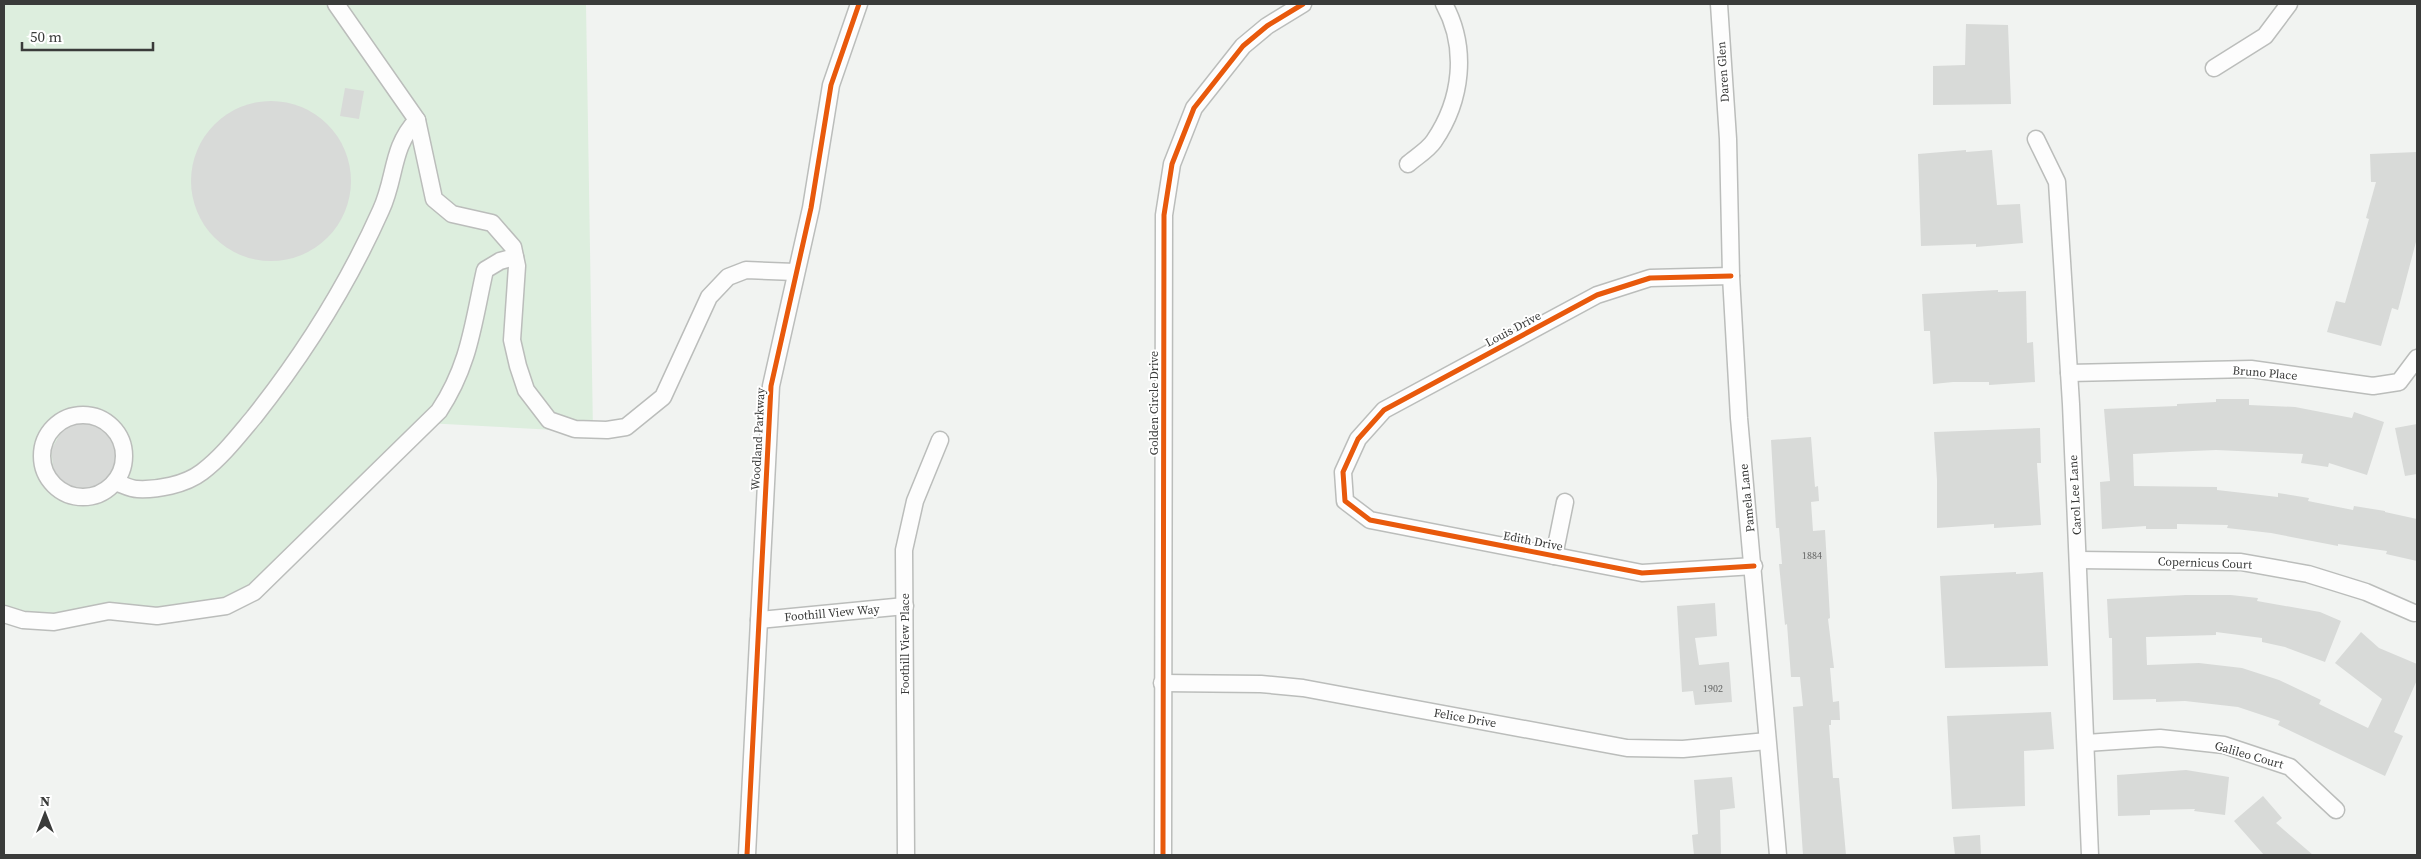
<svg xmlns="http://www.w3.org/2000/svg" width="2421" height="859" font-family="'Source Serif 4',serif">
<rect width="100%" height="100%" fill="#f1f3f1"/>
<path fill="#ddeede" d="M 4,4 L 586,4 L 593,432 L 426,423 L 240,600 L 46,622 L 4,614 Z"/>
<g fill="#d8dad8">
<path d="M 1966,24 L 2008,25 L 2011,104 L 1933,105 L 1933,66 L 1965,65 Z"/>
<path d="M 345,88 L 364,91 L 359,119 L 340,116 Z"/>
<circle cx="271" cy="181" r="80"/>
<path d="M 1966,150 L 1966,152 L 1992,150 L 1997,205 L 2020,204 L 2023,243 L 1976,247 L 1976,244 L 1921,246 L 1918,154 Z"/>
<path d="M 2417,152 L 2417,238 L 2398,310 L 2392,308 L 2381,346 L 2327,332 L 2336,301 L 2345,303 L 2369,219 L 2366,218 L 2376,182 L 2371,182 L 2370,154 Z"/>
<path d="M 1998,290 L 1998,292 L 2026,291 L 2027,343 L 2033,342 L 2035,382 L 1989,385 L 1989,382 L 1953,382 L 1933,384 L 1930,331 L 1924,331 L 1922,294 Z"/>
<path d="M 2216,399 L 2249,399 L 2249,405 L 2295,407 L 2352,418 L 2354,412 L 2384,422 L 2367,475 L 2329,463 L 2328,467 L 2301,463 L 2303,454 L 2216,450 L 2170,452 L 2133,454 L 2134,486 L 2217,487 L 2217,490 L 2278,497 L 2278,493 L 2309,498 L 2308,501 L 2353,510 L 2354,506 L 2385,511 L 2385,512 L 2417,519 L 2417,561 L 2386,554 L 2387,551 L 2338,544 L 2338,546 L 2271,533 L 2227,528 L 2228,525 L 2177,524 L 2177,529 L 2146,529 L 2146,526 L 2102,529 L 2100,482 L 2110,481 L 2104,409 L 2177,406 L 2177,404 L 2216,402 Z"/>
<path d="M 83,423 L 94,424 L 111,436 L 116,446 L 118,457 L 116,468 L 108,475 L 105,482 L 92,489 L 81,489 L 70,486 L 61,480 L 54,471 L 51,450 L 62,431 L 72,425 Z"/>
<path d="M 2417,424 L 2417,474 L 2405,476 L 2395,428 Z"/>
<path d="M 2040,428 L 2041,463 L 2037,463 L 2041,525 L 1994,528 L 1994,524 L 1937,528 L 1937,480 L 1934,432 Z"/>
<path d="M 1811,437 L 1815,487 L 1818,486 L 1819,501 L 1811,502 L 1813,531 L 1825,530 L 1830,618 L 1828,619 L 1834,668 L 1830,668 L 1833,702 L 1839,701 L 1840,720 L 1831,720 L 1831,725 L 1829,725 L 1833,778 L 1839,778 L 1846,855 L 1803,855 L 1793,707 L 1803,706 L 1800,677 L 1791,677 L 1787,624 L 1785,625 L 1779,564 L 1782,564 L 1779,528 L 1776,528 L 1771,440 Z"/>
<path d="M 2016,572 L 2016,574 L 2043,572 L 2048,666 L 1945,668 L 1940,576 Z"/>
<path d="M 2186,595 L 2231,595 L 2258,598 L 2257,601 L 2320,612 L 2341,621 L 2325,662 L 2285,647 L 2262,642 L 2262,638 L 2216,632 L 2216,635 L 2146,637 L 2147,665 L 2199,663 L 2242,668 L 2279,680 L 2321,700 L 2319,704 L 2368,728 L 2382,699 L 2335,663 L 2361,632 L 2379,648 L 2417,664 L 2417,680 L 2394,732 L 2403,736 L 2385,776 L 2278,725 L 2280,721 L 2238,707 L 2185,701 L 2156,702 L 2156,699 L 2113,700 L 2112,638 L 2109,638 L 2107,599 Z"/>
<path d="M 1715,603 L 1717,636 L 1695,638 L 1699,665 L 1729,662 L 1732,702 L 1695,705 L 1693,691 L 1682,692 L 1677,606 Z"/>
<path d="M 2051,712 L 2054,749 L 2024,751 L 2025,806 L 1952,809 L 1947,716 Z"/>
<path d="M 2186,770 L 2229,777 L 2225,815 L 2194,811 L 2195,809 L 2150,810 L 2150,815 L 2118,816 L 2117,775 Z"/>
<path d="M 1732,777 L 1735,808 L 1720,810 L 1721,855 L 1694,855 L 1692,835 L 1698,834 L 1694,780 Z"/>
<path d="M 2263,796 L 2282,818 L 2276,823 L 2313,855 L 2264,855 L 2234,821 Z"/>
<path d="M 1980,835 L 1981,855 L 1955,855 L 1953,837 Z"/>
</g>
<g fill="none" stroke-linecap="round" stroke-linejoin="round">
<g stroke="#bbbdbb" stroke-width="19">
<g id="minor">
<path d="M 336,4 L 417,120 L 434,199 L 452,214 L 492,223 L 513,247 L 517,266 L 512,340 L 518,366 L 526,390 L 549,420 L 575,429 L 607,430 L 626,427 L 663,397 L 709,297 L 728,277 L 746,270 L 795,272"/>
<path d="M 1719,4 L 1728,139 L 1731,276 L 1739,418 L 1778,855"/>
<path d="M 2214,68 L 2265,36 L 2289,4"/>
<path d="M 2036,139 L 2057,182 L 2071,404 L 2090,855"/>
<path d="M 1408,164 C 1416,157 1428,150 1434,141 C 1462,100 1468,48 1444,4"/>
<path d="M 1731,276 L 1650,278 L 1597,295 L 1384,410 L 1358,439 L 1343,472 L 1345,501 L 1370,520 L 1642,573 L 1754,566"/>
<path d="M 2069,373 L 2251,369 L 2373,386 L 2399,382 L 2417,358"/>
<circle cx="83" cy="456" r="41"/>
<path d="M 115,482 C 122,484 130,489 137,489 C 157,490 185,485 202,472 C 222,457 238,436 254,417 C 304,354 348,284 381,210 C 396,178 391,147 417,120"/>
<path d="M 1554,556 L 1565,502"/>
<path d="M 2078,560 L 2241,562 L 2308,574 L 2366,592 L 2414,613"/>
<path d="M 4,614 L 23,620 L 54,622 L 109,611 L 157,616 L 226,606 L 254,592 L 439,411 C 470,364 473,323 485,270 L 500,261 L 515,257"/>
<path d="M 759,620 L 905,606"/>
<path d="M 1162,683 L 1261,684 L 1303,688 L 1627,748 L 1683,749 L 1767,741"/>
<path d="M 2086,743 L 2160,738 L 2224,745 L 2290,767 L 2336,810"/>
<path d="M 747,855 L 771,386 L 811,208 L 831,85 L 859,4"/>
<path d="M 906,855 L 904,550 L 915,501 L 940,440"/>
<path d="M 1163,855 L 1164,215 L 1172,164 L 1194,108 L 1243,46 L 1267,26 L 1303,4"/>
</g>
</g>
<use href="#minor" stroke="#fdfdfd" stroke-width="16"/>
<g stroke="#fff" stroke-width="8">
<g id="cycleway">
<path d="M 1731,276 L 1650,278 L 1597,295 L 1384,410 L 1358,439 L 1343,472 L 1345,501 L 1370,520 L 1642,573 L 1754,566"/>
<path d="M 747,855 L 771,386 L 811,208 L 831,85 L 859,4"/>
<path d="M 1163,855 L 1164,215 L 1172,164 L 1194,108 L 1243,46 L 1267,26 L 1303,4"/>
</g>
</g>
<use href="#cycleway" stroke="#e8590c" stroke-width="5"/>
</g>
<g text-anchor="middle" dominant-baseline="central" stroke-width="4" stroke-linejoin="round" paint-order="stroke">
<g font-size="10" fill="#646564">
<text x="1812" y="555">1884</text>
<text x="1713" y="688">1902</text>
</g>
<g font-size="12" fill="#3a3b3a" stroke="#fff">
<text transform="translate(1723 72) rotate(-94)">Daren Glen</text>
<text transform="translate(1513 329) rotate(-28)">Louis Drive</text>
<text transform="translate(2265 373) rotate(5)">Bruno Place</text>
<text transform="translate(1154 403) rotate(-90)">Golden Circle Drive</text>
<text transform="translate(758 439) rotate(-87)">Woodland Parkway</text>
<text transform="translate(2075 495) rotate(-93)">Carol Lee Lane</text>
<text transform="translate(1747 498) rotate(-96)">Pamela Lane</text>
<text transform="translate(1533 541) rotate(11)">Edith Drive</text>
<text transform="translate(2205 563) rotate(2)">Copernicus Court</text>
<text transform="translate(832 613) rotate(-5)">Foothill View Way</text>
<text transform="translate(905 644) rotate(-90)">Foothill View Place</text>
<text transform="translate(1465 718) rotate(10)">Felice Drive</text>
<text transform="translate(2249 755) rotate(16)">Galileo Court</text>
</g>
</g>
<rect width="2421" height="859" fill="none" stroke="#3a3b3a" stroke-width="10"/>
<g transform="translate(45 814)" stroke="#ffffff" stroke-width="4" paint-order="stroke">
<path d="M0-4L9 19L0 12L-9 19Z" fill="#3a3b3a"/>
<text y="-8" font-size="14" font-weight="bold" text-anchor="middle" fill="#3a3b3a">N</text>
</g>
<path d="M22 42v8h131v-8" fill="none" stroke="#3a3b3a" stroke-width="2.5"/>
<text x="30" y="42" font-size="15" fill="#3a3b3a" stroke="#ffffff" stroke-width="4" paint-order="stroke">50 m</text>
</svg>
